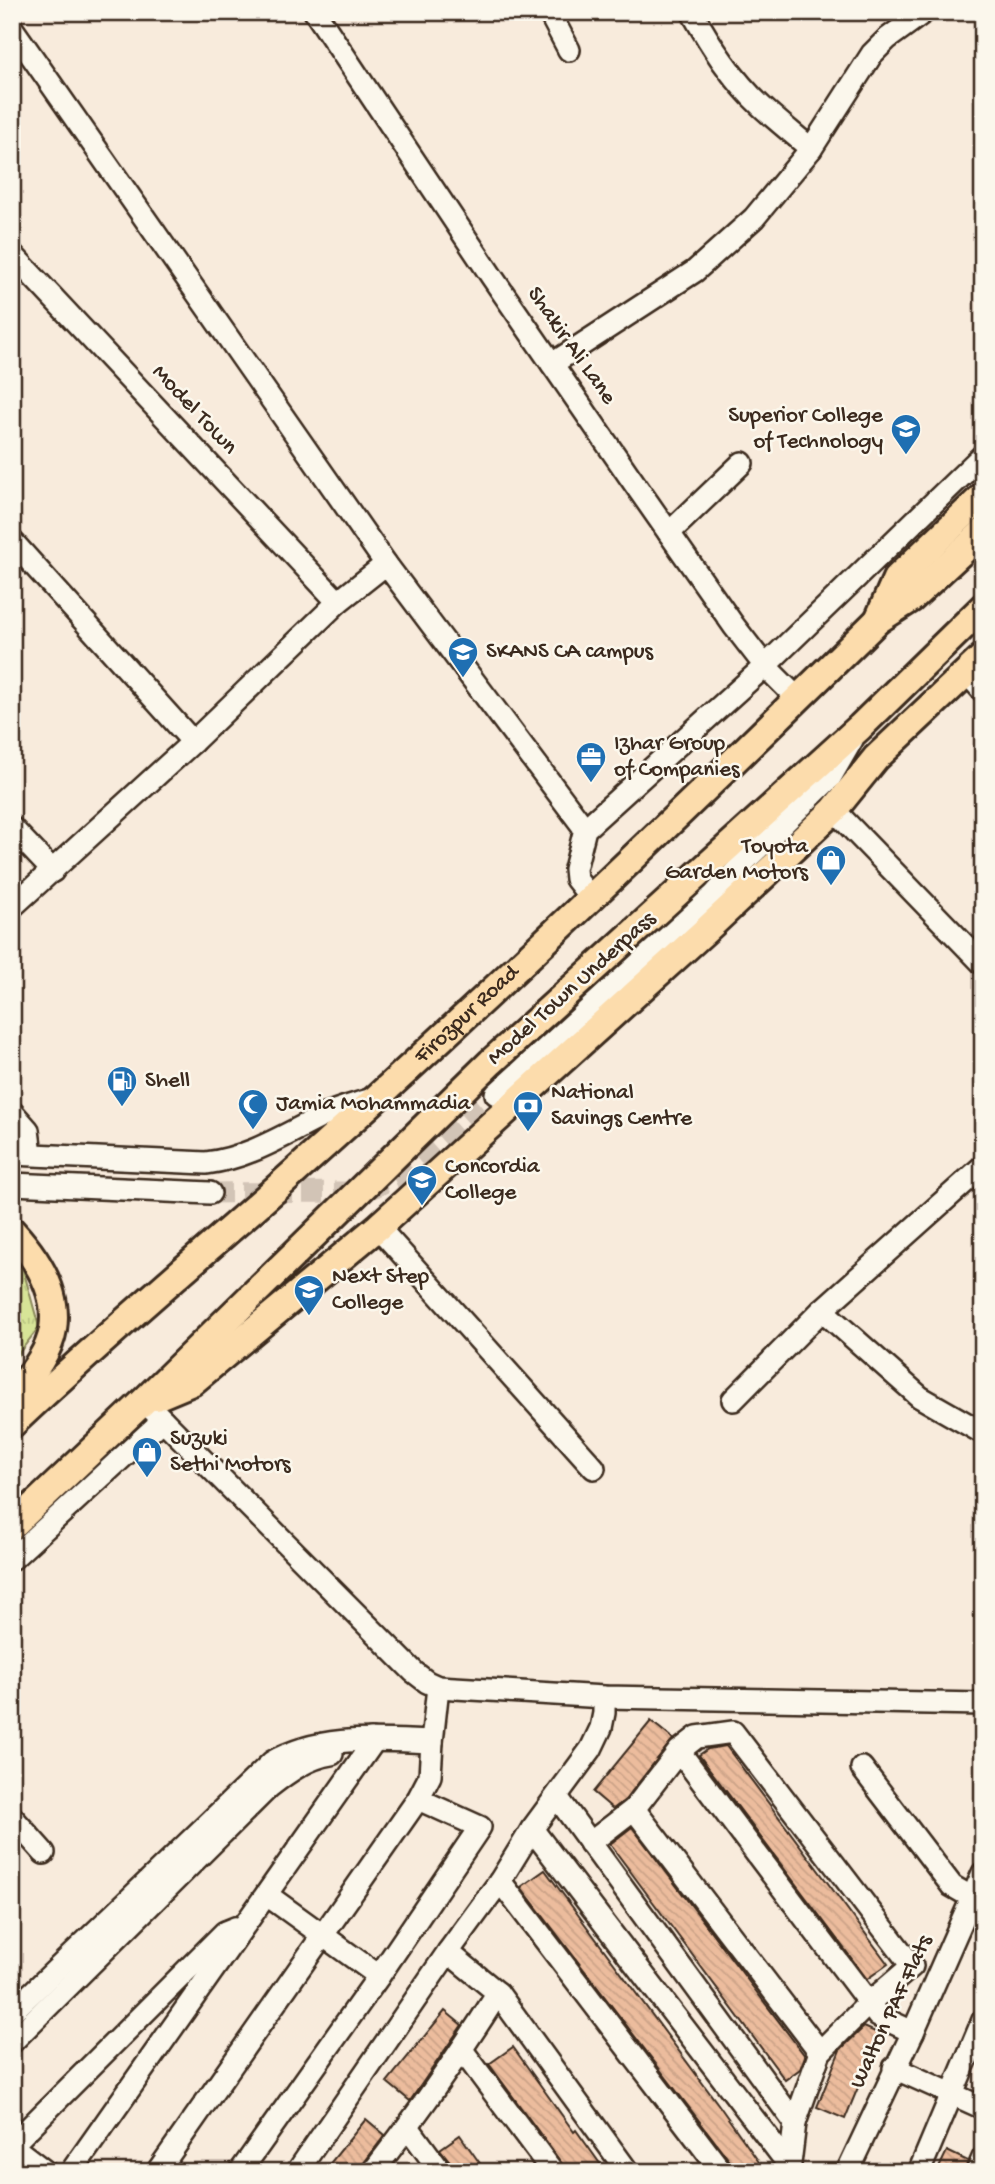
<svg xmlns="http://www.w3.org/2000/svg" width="995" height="2184" font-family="'Gochi Hand',sans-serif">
<defs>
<pattern id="grass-tufts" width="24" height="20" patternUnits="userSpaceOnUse" patternTransform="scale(1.75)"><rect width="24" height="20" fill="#d7e497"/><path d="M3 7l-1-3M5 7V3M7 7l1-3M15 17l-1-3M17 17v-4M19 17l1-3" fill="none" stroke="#b9c482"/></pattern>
<pattern id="building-back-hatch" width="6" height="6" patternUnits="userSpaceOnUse" patternTransform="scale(1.75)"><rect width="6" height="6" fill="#ecbc9d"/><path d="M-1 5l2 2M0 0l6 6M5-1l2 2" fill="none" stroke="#cba287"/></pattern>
</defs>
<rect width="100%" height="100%" fill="#f8ebdc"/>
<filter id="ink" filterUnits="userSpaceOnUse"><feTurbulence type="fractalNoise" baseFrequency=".0143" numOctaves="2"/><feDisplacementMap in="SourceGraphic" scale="14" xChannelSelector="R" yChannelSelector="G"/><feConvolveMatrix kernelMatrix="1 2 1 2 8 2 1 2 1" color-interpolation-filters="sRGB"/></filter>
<g filter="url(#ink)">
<path fill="url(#grass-tufts)" stroke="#89875a" stroke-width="2" d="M 12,1249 L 18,1251 L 39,1327 L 12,1362 Z"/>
<g fill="url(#building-back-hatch)" stroke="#3b2a1e" stroke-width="2">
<path d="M 651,1721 L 673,1739 L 625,1800 L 613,1809 L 593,1792 Z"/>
<path d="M 726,1746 L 888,1964 L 867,1979 L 699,1755 L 708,1749 Z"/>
<path d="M 632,1827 L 805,2056 L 800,2069 L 785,2080 L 610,1844 Z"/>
<path d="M 545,1870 L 718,2104 L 766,2172 L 735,2172 L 732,2164 L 521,1887 Z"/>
<path d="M 445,2011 L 462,2025 L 410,2101 L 387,2082 Z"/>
<path d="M 864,2027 L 880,2034 L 845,2119 L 817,2107 L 840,2050 Z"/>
<path d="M 513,2047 L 574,2132 L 576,2130 L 606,2172 L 568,2172 L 489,2064 Z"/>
<path d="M 366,2119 L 385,2135 L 363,2164 L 360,2172 L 323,2172 Z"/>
<path d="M 460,2135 L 486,2172 L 454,2172 L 452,2164 L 440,2149 Z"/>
<path d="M 947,2151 L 968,2161 L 964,2172 L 937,2172 Z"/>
</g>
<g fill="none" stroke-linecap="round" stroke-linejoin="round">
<path stroke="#d2c4b6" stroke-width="21" stroke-dasharray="21 10" stroke-linecap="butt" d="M 210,1193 L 351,1192 L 375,1187 L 403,1174 L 496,1094"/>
<g stroke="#3b2a1e" stroke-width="26">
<g id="minor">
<path d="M 315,12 L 492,277 L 641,493 L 734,626 L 765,666 L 798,699"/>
<path d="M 549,12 L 569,50"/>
<path d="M 692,12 C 711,46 732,79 761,106 C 777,121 795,135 811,149"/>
<path d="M 12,28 L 386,564 L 585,829"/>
<path d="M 12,254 L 338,602"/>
<path d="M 552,364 L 695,271 L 754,218 L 811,149 L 872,54 L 887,39 L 924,12"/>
<path d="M 669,533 L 742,463"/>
<path d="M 12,541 L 193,742"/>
<path d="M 967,673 L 983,691"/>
<path d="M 834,810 L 983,964"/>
<path d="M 12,828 L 53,871"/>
<path d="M 591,898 L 576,879 L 575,869 L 585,829 L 765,666 L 983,455"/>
<path d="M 12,907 L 193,742 L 338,602 L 386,564"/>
<path d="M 496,1094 L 714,895 L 742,864 L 830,778 L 852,740"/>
<path d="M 12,1112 L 28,1130 L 31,1154"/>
<path d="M 12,1154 L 206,1163 C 249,1158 284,1135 323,1116 C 338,1108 358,1104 375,1098"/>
<path d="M 12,1184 L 210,1193"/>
<path d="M 378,1227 L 594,1468"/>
<path d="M 822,1310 L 920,1397 L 983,1433"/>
<path d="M 733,1400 L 822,1310 L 983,1166"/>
<path d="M 144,1401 L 414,1672 L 427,1682 L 438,1687 L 604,1697 L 983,1704"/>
<path d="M 12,1559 L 163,1420"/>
<path d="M 862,1768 L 952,1886 L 973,1898"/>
<path d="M 557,1797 L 795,2123 L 789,2172"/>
<path d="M 634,1809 L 820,2052"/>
<path d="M 12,1817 L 44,1853"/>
<path d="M 532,1829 L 789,2165"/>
<path d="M 590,1843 L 634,1809 L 679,1751 L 697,1737 L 733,1732 L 912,1966 L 869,2003 L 679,1751"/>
<path d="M 500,1881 L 722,2172"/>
<path d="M 267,1895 L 379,1976"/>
<path d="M 448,1952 L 498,1993 L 628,2172"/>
<path d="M 12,2012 L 272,1762 C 321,1734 377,1740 432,1742 L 438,1687"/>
<path d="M 12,2042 L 269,1787 C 288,1772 307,1758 332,1754"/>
<path d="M 462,2050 L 553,2172"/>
<path d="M 894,2068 L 983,2108"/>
<path d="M 795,2123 L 820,2052 L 869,2003 L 878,2016 L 913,2032"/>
<path d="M 408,2127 L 441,2172"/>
<path d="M 12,2145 L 225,1932 L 235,1928 L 238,1931"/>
<path d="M 12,2146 L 46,2172"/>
<path d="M 71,2172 L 372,1744 L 371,1740"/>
<path d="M 157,2172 L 418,1799 L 430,1776 L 432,1742"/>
<path d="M 240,2172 L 379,1976 L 480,1827 L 418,1799"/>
<path d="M 297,2172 L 448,1952 L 500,1881 L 532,1829 L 591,1749 L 601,1728 L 604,1713 L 604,1697"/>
<path d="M 373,2172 C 418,2114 459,2055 498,1993"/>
<path d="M 847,2172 L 913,2032 L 983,1873"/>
<path d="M 919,2172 L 983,2020"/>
<path d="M 977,2172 L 983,2158"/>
</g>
</g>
<g stroke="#3b2a1e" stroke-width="32">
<g id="major">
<path d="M 878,620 L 896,579 L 983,496"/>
<path d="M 12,1231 C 35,1256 59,1292 53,1329 C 49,1355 27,1379 12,1399"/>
<path d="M 156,1397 L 192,1382 L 378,1227 L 706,930 L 834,810 L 876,758 L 983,657"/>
<path id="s1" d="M 12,1424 C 98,1342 189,1266 278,1187 C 483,1004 682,813 878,620 L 911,599 L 983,532"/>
<path d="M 12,1526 L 144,1401 L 491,1062 L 860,727 L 983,607"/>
</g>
</g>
<use href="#minor" stroke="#fbf7ec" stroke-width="21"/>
<use href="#major" stroke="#fcdcac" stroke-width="26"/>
</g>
</g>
<defs>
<g id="university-pin" transform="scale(1.575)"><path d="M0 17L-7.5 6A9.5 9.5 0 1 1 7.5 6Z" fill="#1f6fb2" stroke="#fbf7ec"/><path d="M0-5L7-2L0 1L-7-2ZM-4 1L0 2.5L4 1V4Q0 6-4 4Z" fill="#fff"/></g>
<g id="school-pin" transform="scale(1.575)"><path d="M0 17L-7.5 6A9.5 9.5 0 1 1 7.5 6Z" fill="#1f6fb2" stroke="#fbf7ec"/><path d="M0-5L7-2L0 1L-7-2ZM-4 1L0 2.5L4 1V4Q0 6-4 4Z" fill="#fff"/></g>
<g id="office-pin" transform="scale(1.575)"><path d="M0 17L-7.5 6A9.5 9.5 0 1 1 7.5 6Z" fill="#1f6fb2" stroke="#fbf7ec"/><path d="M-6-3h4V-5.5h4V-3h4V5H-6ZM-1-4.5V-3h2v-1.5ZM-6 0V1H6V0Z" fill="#fff"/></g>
<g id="shop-pin" transform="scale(1.575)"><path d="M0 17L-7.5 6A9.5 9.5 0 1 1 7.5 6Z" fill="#1f6fb2" stroke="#fbf7ec"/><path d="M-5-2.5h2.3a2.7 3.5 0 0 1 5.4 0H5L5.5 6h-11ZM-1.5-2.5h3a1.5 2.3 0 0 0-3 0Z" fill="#fff"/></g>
<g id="fuel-pin" transform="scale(1.575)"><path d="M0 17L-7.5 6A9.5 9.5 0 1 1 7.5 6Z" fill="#1f6fb2" stroke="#fbf7ec"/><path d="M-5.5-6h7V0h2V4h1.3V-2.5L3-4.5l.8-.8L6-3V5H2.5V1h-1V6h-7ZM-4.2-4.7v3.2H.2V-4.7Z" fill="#fff"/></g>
<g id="mosque-pin" transform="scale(1.575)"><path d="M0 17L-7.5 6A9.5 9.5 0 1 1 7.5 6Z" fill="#1f6fb2" stroke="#fbf7ec"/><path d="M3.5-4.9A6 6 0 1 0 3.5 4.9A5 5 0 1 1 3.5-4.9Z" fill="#fff"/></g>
<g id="bank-pin" transform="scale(1.575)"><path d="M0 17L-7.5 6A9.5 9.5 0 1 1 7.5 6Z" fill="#1f6fb2" stroke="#fbf7ec"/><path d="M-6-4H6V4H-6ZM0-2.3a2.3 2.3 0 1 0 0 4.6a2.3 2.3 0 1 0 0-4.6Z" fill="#fff"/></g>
</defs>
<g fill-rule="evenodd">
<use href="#university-pin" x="906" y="429"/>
<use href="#school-pin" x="463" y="652"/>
<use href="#office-pin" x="591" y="757"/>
<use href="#shop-pin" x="831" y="860"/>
<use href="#fuel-pin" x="122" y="1081"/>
<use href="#mosque-pin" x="253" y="1104"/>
<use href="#bank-pin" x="528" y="1106"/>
<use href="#university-pin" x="422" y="1180"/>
<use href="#university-pin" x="309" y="1290"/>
<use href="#shop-pin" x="147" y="1452"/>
</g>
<g text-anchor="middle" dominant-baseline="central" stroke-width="5" stroke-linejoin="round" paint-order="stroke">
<g font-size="23" fill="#3b2a1e" stroke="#fbf7ec">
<text transform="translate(571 346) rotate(55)">Shakir Ali Lane</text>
<text transform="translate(194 410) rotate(47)">Model Town</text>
<text transform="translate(572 989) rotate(-42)">Model Town Underpass</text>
<text stroke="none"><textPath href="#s1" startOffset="612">Firozpur Road</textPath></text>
<text transform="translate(892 2012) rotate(-65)">Walton PAF Flats</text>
</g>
<g font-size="23" fill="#3b2a1e" stroke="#fbf7ec" text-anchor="start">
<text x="883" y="416" text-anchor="end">Superior College<tspan x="883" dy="26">of Technology</tspan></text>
<text x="486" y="652">SKANS CA campus</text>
<text x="614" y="744">Izhar Group<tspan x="614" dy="26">of Companies</tspan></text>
<text x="808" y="847" text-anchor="end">Toyota<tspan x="808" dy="26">Garden Motors</tspan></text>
<text x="145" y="1081">Shell</text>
<text x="551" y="1093">National<tspan x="551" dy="26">Savings Centre</tspan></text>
<text x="276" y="1104">Jamia Mohammadia</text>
<text x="445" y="1167">Concordia<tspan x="445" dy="26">College</tspan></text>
<text x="332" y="1277">Next Step<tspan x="332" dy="26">College</tspan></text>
<text x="170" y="1439">Suzuki<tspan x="170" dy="26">Sethi Motors</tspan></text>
</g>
</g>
<rect width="995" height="2184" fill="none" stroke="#fbf7ec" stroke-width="42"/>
<rect x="21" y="21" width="953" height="2142" fill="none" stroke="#3b2a1e" stroke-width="2.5" filter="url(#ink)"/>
</svg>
